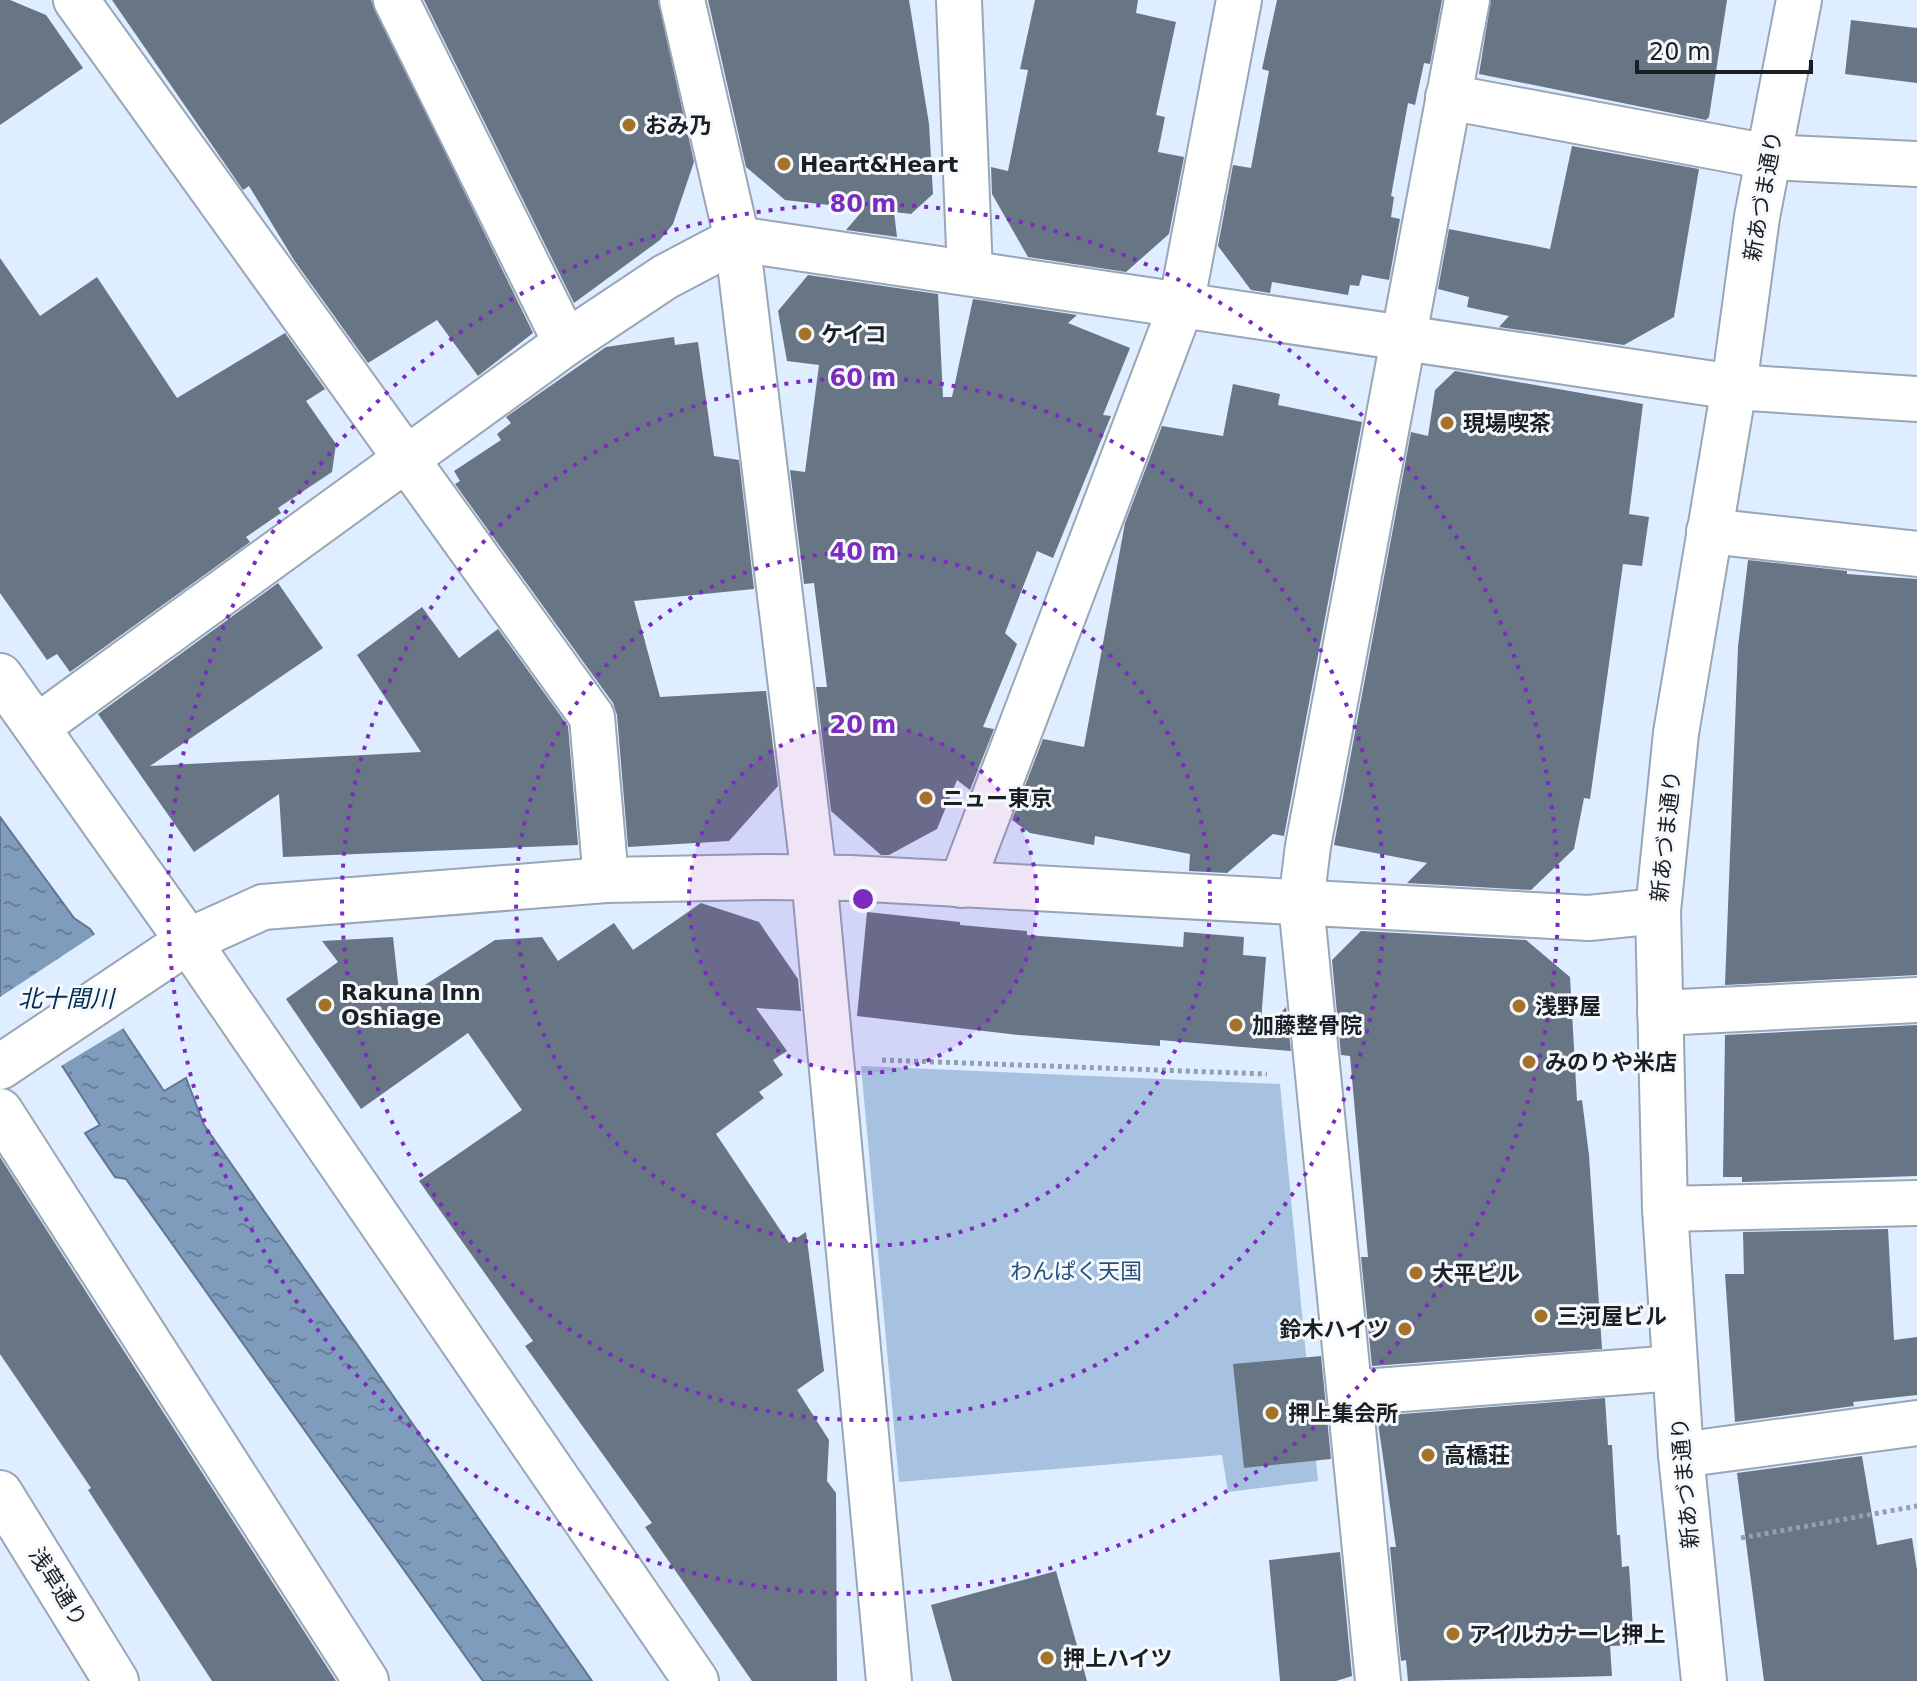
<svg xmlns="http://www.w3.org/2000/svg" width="1917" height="1681" font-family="'DejaVu Sans','Noto Sans JP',sans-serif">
<defs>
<pattern id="water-ripples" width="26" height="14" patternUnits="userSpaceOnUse" patternTransform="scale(2)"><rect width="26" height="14" fill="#809cbd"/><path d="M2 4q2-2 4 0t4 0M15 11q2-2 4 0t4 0" fill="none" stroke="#687f99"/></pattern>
</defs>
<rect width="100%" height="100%" fill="#deedff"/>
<path fill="#a7c2e1" d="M 861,1066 L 1280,1084 L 1318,1481 L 1228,1492 L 1222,1455 L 899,1482 Z"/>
<path fill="url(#water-ripples)" stroke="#61768f" stroke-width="2" d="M 0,817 L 74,918 L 90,929 L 146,1011 L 122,1028 L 164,1091 L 186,1078 L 204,1125 L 592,1681 L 483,1681 L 126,1179 L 115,1177 L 85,1133 L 100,1125 L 61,1064 L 0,1007 Z"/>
<path fill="#deedff" d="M 97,933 L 150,1012 L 43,1077 L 0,1014 L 0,997 Z"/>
<g fill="#687585">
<path d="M 0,0 L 10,0 L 46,15 L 83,68 L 0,125 Z"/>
<path d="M 112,0 L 371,0 L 533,333 L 478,376 L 437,320 L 368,363 L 294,260 L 249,186 L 243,190 Z"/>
<path d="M 424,0 L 658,0 L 694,162 L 673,224 L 660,240 L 574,303 Z"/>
<path d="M 708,0 L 909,0 L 929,124 L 933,194 L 911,214 L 894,212 L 897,237 L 846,230 L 864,209 L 785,200 L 746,167 Z"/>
<path d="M 1035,0 L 1138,0 L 1136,13 L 1176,22 L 1156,115 L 1165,117 L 1158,152 L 1184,157 L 1169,234 L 1126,272 L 1028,257 L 992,194 L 991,167 L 1008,171 L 1028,70 L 1020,69 Z"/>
<path d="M 1277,0 L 1442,0 L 1430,64 L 1424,63 L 1415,105 L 1408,103 L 1391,196 L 1394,197 L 1391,217 L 1400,219 L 1389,280 L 1362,275 L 1359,286 L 1350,285 L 1348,295 L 1272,282 L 1270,293 L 1251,290 L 1218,246 L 1233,165 L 1251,168 L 1269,71 L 1262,69 Z"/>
<path d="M 1491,0 L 1727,0 L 1709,117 L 1706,120 L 1479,74 Z"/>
<path d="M 1851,20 L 1917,28 L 1917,83 L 1845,74 Z"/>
<path d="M 1572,146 L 1699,169 L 1674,317 L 1624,345 L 1499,327 L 1509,316 L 1467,307 L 1469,297 L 1438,289 L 1449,229 L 1550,249 Z"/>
<path d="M 0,258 L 40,316 L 97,277 L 177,398 L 285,333 L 325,389 L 306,401 L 336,444 L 332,472 L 278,508 L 281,513 L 246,537 L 250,542 L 70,672 L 57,654 L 47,660 L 0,593 Z"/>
<path d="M 808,275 L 938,294 L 943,397 L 952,397 L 973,299 L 1077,315 L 1068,323 L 1130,348 L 1103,415 L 1111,416 L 1053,558 L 1037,551 L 1005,633 L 1017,644 L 983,727 L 994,729 L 970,790 L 957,780 L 937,829 L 889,855 L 881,855 L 831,811 L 816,687 L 827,687 L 814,583 L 804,584 L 790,470 L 805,472 L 819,365 L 787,361 L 778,311 Z"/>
<path d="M 674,337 L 675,345 L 698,342 L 714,456 L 739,460 L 754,589 L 634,601 L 660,697 L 766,691 L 778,786 L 729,841 L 628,847 L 617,715 L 613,703 L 455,484 L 460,481 L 454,471 L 501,440 L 497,434 L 511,423 L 506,417 L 606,347 Z"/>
<path d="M 1455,371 L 1643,404 L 1629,514 L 1649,517 L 1642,566 L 1623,564 L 1590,799 L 1584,798 L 1574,849 L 1531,890 L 1407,883 L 1427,863 L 1334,845 L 1411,432 L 1428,436 L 1435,390 Z"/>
<path d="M 1233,384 L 1280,394 L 1278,405 L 1362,422 L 1284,836 L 1273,834 L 1227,873 L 1189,871 L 1190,854 L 1095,836 L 1094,845 L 1030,833 L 1012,820 L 1043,739 L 1084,747 L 1125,523 L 1162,426 L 1223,436 Z"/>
<path d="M 1748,560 L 1847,571 L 1847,574 L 1917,579 L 1917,975 L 1725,985 L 1738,647 Z"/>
<path d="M 278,583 L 323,648 L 150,766 L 421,752 L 357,655 L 422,607 L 459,658 L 498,629 L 568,726 L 578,845 L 283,857 L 279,794 L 194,852 L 98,714 Z"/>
<path d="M 701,903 L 759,922 L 798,979 L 801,1011 L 756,1008 L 787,1051 L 773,1060 L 783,1075 L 759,1092 L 764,1098 L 716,1134 L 789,1243 L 806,1232 L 824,1371 L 797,1390 L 829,1440 L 827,1481 L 836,1493 L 837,1681 L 752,1681 L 645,1527 L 652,1523 L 525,1346 L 533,1341 L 419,1181 L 522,1110 L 468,1033 L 361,1109 L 286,999 L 338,962 L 322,941 L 393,937 L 400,1001 L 495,940 L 542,937 L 558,961 L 614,923 L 633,950 Z"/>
<path d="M 867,912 L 960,922 L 960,925 L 1027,931 L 1027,935 L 1183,947 L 1184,932 L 1244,937 L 1243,955 L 1266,957 L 1260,1034 L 1286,1007 L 1291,1051 L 1160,1040 L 1160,1046 L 1019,1035 L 857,1016 Z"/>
<path d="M 1361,931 L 1526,940 L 1570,977 L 1577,1101 L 1582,1100 L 1589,1155 L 1602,1349 L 1372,1366 L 1361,1257 L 1368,1257 L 1350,1056 L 1341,1055 L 1332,960 Z"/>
<path d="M 1917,1025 L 1917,1176 L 1742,1182 L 1742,1177 L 1723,1177 L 1725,1035 Z"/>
<path d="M 0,1157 L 113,1334 L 336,1681 L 212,1681 L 88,1490 L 91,1488 L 0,1354 Z"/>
<path d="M 1888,1229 L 1894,1340 L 1917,1337 L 1917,1395 L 1853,1402 L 1854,1406 L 1735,1422 L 1725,1274 L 1744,1274 L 1743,1232 Z"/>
<path d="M 1321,1356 L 1331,1459 L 1244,1468 L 1233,1364 Z"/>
<path d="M 1605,1398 L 1608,1445 L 1612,1445 L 1617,1535 L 1620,1535 L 1622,1567 L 1629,1566 L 1634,1645 L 1610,1646 L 1612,1676 L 1408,1681 L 1406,1660 L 1401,1661 L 1390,1547 L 1396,1547 L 1377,1416 Z"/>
<path d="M 1862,1456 L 1877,1545 L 1912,1538 L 1917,1570 L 1917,1681 L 1764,1681 L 1737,1473 Z"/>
<path d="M 1340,1552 L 1352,1676 L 1336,1681 L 1280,1681 L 1269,1560 Z"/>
<path d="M 1056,1571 L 1087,1681 L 952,1681 L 931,1605 Z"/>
</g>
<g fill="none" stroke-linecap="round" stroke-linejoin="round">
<g stroke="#98a6b6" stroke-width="48">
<g id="minor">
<path d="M 76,0 L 592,717 L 606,880"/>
<path d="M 396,0 L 566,343"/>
<path d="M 682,0 L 737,239 L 814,877 L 889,1681"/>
<path d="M 959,0 L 970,273"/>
<path d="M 1448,97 L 1769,157 L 1917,164"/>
<path d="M 1709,531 L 1917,554"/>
<path d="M 0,676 L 188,941 L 263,907 L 606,880 L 768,877 L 850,878 L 1589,918 L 1658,911"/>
<path d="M 37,727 L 566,343 L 665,277 L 737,239 L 1734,387 L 1917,399"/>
<path d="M 961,885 L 1181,306 L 1239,0"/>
<path d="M 1660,1013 L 1917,1000"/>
<path d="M 0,1067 L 188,941 L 696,1681"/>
<path d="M 0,1111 L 366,1681"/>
<path d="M 1665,1209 L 1917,1203"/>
<path d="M 1350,1393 L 1675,1368"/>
<path d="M 1681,1455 L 1917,1423"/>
<path d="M 1378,1681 L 1301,903 L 1308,846 L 1467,0"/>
<path d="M 1704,1681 L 1681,1455 L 1665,1209 L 1658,911 L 1676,733 L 1734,387 L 1757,217 L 1799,0"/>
</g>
</g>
<g stroke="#98a6b6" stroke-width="48">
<path id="major" d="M 0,1493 L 116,1681"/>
</g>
<g stroke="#939fac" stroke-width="5" stroke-dasharray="4 4" stroke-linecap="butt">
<path d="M 882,1060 L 1267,1074"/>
<path d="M 1741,1538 L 1917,1506"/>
</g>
<use href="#minor" stroke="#fff" stroke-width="44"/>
<use href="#major" stroke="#fff" stroke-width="44"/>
</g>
<circle cx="863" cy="899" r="174" fill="#7b2cbf" fill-opacity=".12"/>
<g fill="none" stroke="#7b2cbf" stroke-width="4" stroke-dasharray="4 8">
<circle cx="863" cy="899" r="174"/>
<circle cx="863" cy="899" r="347"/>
<circle cx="863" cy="899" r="521"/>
<circle cx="863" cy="899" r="695"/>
</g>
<g fill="#a47228" stroke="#f6f9fc" stroke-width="3">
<circle cx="629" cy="125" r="8"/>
<circle cx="784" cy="164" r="8"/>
<circle cx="805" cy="334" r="8"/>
<circle cx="1447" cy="423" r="8"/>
<circle cx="926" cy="798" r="8"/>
<circle cx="325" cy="1005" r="8"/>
<circle cx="1519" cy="1006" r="8"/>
<circle cx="1236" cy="1025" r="8"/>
<circle cx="1529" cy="1062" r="8"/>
<circle cx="1416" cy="1273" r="8"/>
<circle cx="1541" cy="1316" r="8"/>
<circle cx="1405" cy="1329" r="8"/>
<circle cx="1272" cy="1413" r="8"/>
<circle cx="1428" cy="1455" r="8"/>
<circle cx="1453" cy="1634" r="8"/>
<circle cx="1047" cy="1658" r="8"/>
</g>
<g text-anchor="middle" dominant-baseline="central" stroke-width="6" stroke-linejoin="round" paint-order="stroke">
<g font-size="22" font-weight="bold" fill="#191f25" stroke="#f6f9fc" text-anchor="start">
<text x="645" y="125">おみ乃</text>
<text x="800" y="164">Heart&amp;Heart</text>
<text x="821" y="334">ケイコ</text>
<text x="1463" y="423">現場喫茶</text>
<text x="942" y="798">ニュー東京</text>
<text x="341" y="992">Rakuna Inn<tspan x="341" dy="25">Oshiage</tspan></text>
<text x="1535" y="1006">浅野屋</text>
<text x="1252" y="1025">加藤整骨院</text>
<text x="1545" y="1062">みのりや米店</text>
<text x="1432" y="1273">大平ビル</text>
<text x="1557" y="1316">三河屋ビル</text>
<text x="1389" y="1329" text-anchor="end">鈴木ハイツ</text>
<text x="1288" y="1413">押上集会所</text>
<text x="1444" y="1455">高橋荘</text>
<text x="1469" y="1634">アイルカナーレ押上</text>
<text x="1063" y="1658">押上ハイツ</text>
</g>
<g font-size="22" fill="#191f25" stroke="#f6f9fc">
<text transform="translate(1763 196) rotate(-80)">新あづま通り</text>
<text transform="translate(1666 836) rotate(-84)">新あづま通り</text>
<text transform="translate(1685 1483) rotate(-95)">新あづま通り</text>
<text transform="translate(58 1587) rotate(58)">浅草通り</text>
</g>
<g font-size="22" fill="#264f7c" stroke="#f6f9fc">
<text x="1076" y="1271">わんぱく天国</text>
</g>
<g font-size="24" font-style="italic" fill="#002c56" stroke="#f6f9fc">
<text x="66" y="999">北十間川</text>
</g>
</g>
<circle cx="863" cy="899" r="12" fill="#7b2cbf" stroke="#f6f9fc" stroke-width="4"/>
<g font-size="24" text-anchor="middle" font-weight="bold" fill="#7b2cbf" stroke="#f6f9fc" stroke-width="6" stroke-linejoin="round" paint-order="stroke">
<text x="863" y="212">80 m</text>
<text x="863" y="386">60 m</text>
<text x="863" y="560">40 m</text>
<text x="863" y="733">20 m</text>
</g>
<path d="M1637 60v12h174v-12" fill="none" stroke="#191f25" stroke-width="4"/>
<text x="1649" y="60" font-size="24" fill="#191f25" stroke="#f6f9fc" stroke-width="6" paint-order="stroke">20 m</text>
</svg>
